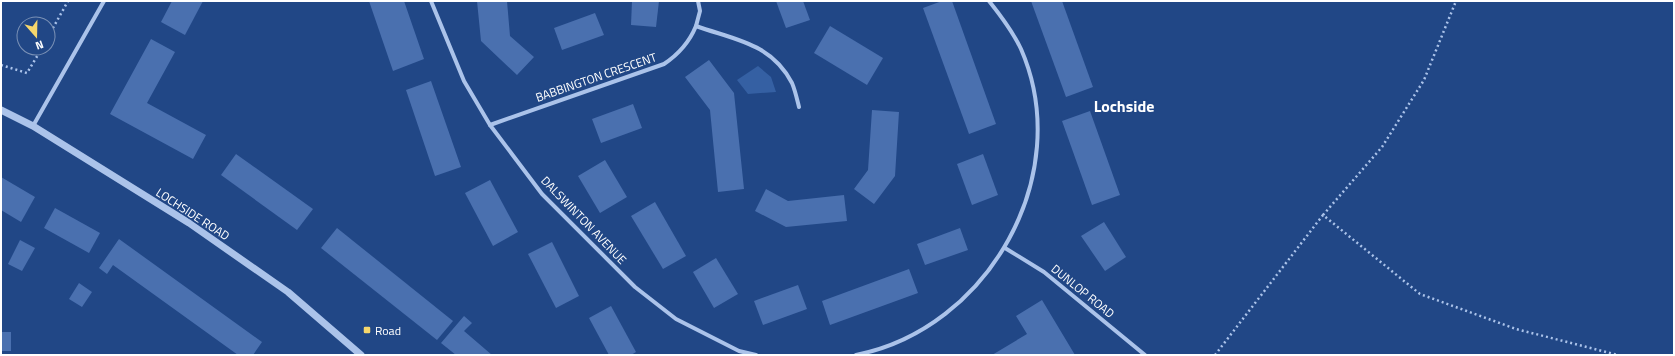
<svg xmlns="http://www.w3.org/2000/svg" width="1675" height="356" font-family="'Titillium Web',sans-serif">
<rect width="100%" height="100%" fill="#214786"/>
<path fill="#3560a3" d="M 758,66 L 771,77 L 776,92 L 748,94 L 737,80 Z"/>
<g fill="#4a70af">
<path d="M 172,1 L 203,1 L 185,35 L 161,22 Z"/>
<path d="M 369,1 L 404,1 L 424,59 L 393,71 Z"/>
<path d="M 477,1 L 507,1 L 510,36 L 534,57 L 517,75 L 481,41 Z"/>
<path d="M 632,1 L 659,1 L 656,27 L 631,25 Z"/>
<path d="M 776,1 L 803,1 L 810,20 L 786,28 Z"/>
<path d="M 942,1 L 952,1 L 996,124 L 969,134 L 923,8 Z"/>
<path d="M 1031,1 L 1062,1 L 1093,87 L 1066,97 Z"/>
<path d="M 595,13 L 604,35 L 562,50 L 554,28 Z"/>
<path d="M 830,26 L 883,58 L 867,85 L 814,53 Z"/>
<path d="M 151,39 L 175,52 L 147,103 L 206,135 L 193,159 L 110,114 Z"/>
<path d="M 709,60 L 734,93 L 744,189 L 718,192 L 710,110 L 685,77 Z"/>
<path d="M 431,81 L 461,167 L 435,176 L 406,90 Z"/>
<path d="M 633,104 L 642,128 L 601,143 L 592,119 Z"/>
<path d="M 872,110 L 899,112 L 895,176 L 874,204 L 854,189 L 868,170 Z"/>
<path d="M 1090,111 L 1120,195 L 1092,205 L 1062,121 Z"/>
<path d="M 236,154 L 313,209 L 297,230 L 221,175 Z"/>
<path d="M 983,154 L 998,195 L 972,205 L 957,164 Z"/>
<path d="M 605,160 L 627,197 L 600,213 L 578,176 Z"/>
<path d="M 1,177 L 35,197 L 21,222 L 1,210 Z"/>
<path d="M 490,180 L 518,232 L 493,246 L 465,193 Z"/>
<path d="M 766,189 L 788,201 L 844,195 L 847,221 L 786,227 L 755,211 Z"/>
<path d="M 655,202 L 686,256 L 663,269 L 631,216 Z"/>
<path d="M 55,208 L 100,233 L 89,253 L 44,228 Z"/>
<path d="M 1104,222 L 1126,257 L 1105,271 L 1081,236 Z"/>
<path d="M 337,228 L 453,321 L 437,340 L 321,248 Z"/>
<path d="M 960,228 L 968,250 L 925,265 L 917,244 Z"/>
<path d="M 119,239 L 262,342 L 253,355 L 238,355 L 113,265 L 107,274 L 99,268 Z"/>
<path d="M 20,240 L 35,248 L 22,271 L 8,264 Z"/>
<path d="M 552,242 L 579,296 L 556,308 L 528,254 Z"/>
<path d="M 716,258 L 738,294 L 714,308 L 693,272 Z"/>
<path d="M 909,269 L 918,293 L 830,325 L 822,301 Z"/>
<path d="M 79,283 L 92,292 L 82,307 L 69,299 Z"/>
<path d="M 798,285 L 807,309 L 763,325 L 754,301 Z"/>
<path d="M 1042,300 L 1075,355 L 992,355 L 1027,334 L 1016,316 Z"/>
<path d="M 611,306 L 636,352 L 631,355 L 609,355 L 589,318 Z"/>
<path d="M 464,316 L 472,323 L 464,331 L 492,355 L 456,355 L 441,343 Z"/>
<rect x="1" y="332" width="10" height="19"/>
</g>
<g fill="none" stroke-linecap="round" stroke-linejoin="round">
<g stroke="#abc3ea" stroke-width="2.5" stroke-dasharray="2 3" stroke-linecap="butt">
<path d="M 48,37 L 68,1"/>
<path d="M 1,65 L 27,73 L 42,48"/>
<path d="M 1323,215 L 1382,147 L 1424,80 L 1456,1"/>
<path d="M 1215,355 L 1323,215 L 1420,294 L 1516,329 L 1618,355"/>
</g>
<g stroke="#abc3ea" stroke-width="4">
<path d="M 431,1 L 464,81 L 490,125 L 542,194 L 635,287 L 676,319 L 739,351 L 756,355"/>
<path d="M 696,26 L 700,11 L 698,1"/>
<path d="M 490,125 L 664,64 C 679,54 689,43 696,26 C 735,40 771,43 792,83 C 795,90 797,99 799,107"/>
<path d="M 33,126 L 104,1"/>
<path d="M 1005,248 L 1044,272 L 1145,355"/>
<path d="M 856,355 C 988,329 1076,175 1021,49 C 1013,32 1001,16 989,1"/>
</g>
<path stroke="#abc3ea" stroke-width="7" d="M 1,110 L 33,126 L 189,223 L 288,292 L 361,355"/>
</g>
<rect fill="#f6d76c" stroke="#214786" stroke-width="1.5" x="363" y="326" width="8" height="8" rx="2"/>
<g text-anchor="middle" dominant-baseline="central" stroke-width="3" stroke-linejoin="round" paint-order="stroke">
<g font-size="12" fill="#fff" stroke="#214786">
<text transform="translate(596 77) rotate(-19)">BABBINGTON CRESCENT</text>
<text transform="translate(193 214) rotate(33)">LOCHSIDE ROAD</text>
<text transform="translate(584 220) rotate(46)">DALSWINTON AVENUE</text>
<text transform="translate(1083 291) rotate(39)">DUNLOP ROAD</text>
</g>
<g font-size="12" fill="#fff" stroke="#214786" text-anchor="start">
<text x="375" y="330">Road</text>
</g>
<g font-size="16" font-weight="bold" fill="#fff" stroke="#214786">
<text x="1124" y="106">Lochside</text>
</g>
</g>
<rect width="1675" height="356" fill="none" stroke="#ffffff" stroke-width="4"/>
<g transform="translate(36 36) rotate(160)"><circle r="19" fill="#214786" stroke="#7a91b6"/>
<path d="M0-3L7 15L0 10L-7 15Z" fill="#f6d76c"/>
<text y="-6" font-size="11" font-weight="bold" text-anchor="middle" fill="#ffffff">N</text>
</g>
</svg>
